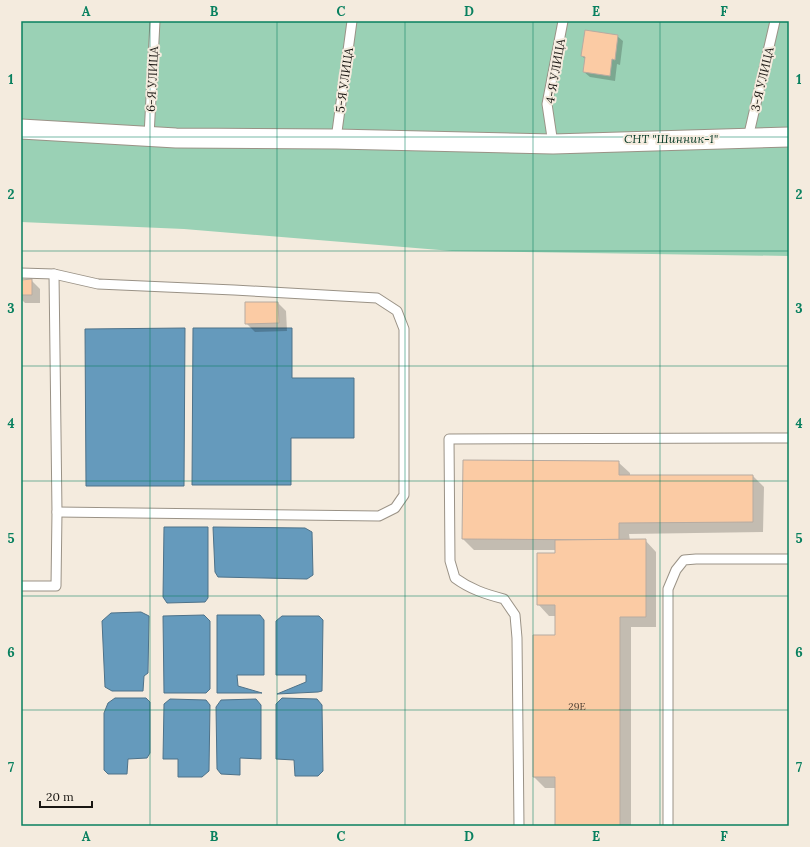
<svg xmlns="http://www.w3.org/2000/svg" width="810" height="847" font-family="Lora,serif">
<rect width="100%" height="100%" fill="#f4ebde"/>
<path fill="#9ad1b5" d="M 21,21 L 789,21 L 789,256 L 452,251 L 184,229 L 21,222 Z"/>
<g fill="#659abc" stroke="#4e7289">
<path d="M 185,328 L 184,486 L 86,486 L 85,329 Z"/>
<path d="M 193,328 L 292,328 L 292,378 L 354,378 L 354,438 L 291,438 L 291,485 L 192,485 Z"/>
<path d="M 164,527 L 208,527 L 208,598 L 205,602 L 167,603 L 163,597 Z"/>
<path d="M 213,527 L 305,528 L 312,532 L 313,575 L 307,579 L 218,577 L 215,572 Z"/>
<path d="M 141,612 L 149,616 L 148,673 L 144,676 L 143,691 L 112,691 L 105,687 L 102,621 L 111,613 Z"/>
<path d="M 204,615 L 210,621 L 210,689 L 206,693 L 164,693 L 163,616 Z"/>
<path d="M 217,615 L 260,615 L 264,620 L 264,675 L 237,675 L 238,686 L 262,693 L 217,693 Z"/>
<path d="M 282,616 L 319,616 L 323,620 L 322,691 L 318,692 L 277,694 L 306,682 L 306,675 L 276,675 L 276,621 Z"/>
<path d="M 115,698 L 146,698 L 150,702 L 150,753 L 147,758 L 128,759 L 127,774 L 108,774 L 104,770 L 104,713 L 108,703 Z"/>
<path d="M 282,698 L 317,699 L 322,705 L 323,771 L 318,776 L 295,776 L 294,760 L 276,759 L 276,704 Z"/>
<path d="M 170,699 L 206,700 L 210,705 L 209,771 L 202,777 L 178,777 L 178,759 L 163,759 L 164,704 Z"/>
<path d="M 256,699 L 261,705 L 261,759 L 240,758 L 240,775 L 221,774 L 217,769 L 216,707 L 221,700 Z"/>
</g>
<g fill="#0003">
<path d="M 617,36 L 623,41 L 620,65 L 617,64 L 615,81 L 590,77 L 584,72 L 586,60 L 582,56 Z"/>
<path d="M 31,280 L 40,289 L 40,303 L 25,303 L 21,299 L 21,281 Z"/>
<path d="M 278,303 L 286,311 L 287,331 L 255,332 L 246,323 Z"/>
<path d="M 618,462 L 630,473 L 630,476 L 753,476 L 764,487 L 763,532 L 629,534 L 630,541 L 645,540 L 656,552 L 656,627 L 631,627 L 631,826 L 556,826 L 556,788 L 545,788 L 534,777 L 556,636 L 556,616 L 549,616 L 538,604 L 556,550 L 474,550 L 463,539 Z"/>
</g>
<g fill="#fbcba4" stroke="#b7aba1">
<path d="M 585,30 L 618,35 L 615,60 L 612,59 L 610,76 L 583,72 L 585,57 L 581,56 Z"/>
<path d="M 32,279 L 32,295 L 21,295 L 21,280 Z"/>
<path d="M 245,302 L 278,302 L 279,323 L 245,324 Z"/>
<path d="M 463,460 L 619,461 L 619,475 L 753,475 L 753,522 L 619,523 L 619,540 L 462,539 Z"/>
<path d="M 646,539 L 646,617 L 620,617 L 620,826 L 555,826 L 555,777 L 533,777 L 533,635 L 555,635 L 555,605 L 537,605 L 537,553 L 555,553 L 555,540 Z"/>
</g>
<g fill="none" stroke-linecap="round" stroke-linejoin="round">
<g stroke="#9a9286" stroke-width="11">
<g id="lane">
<path d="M 149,136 L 155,21"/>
<path d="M 748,138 L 775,21"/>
<path d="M 336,139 L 352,21"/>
<path d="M 553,144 L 547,104 L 563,21"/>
<path d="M 21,273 L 54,274 L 98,284 L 234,290 L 377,298 L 397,311 L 404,329 L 404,495 L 395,508 L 379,516 L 57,512"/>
<path d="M 21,586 L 56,586 L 57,512 L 54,274"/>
<path d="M 519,826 L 517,638 L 515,615 L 504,599 C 485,594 470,589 455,578 L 450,561 L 449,439 L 789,438"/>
<path d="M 668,826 L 668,589 L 676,570 L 684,560 L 696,559 L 789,559"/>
</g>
</g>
<g stroke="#9a9286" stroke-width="21">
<path id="street" d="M 21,129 L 176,138 L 336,139 L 553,144 L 789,137"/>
</g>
<use href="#lane" stroke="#fff" stroke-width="9"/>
<use href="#street" stroke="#fff" stroke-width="19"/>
</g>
<path fill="none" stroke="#08805f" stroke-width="1" stroke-opacity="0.55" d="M 150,21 L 150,826M 277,21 L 277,826M 405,21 L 405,826M 533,21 L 533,826M 660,21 L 660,826M 21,137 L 789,137M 21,251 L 789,251M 21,366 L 789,366M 21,481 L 789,481M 21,596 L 789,596M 21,710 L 789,710"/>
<g text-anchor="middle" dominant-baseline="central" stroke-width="4" stroke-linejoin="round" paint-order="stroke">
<g font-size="10" fill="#524336">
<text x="577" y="706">29Е</text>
</g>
<g font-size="12" fill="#191612" stroke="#f4ebde">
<text transform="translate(555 71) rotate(-80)">4-Я УЛИЦА</text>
<text transform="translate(152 79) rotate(-87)">6-Я УЛИЦА</text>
<text transform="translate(762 79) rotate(-77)">3-Я УЛИЦА</text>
<text transform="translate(344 80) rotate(-82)">5-Я УЛИЦА</text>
</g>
<g font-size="12" font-style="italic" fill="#063926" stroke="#f4ebde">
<text x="671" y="138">СНТ "Шинник-1"</text>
</g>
</g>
<rect width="810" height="847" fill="none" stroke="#f4ebde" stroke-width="44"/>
<path d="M40 801v6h52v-6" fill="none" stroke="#191612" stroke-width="2"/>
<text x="46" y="801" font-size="12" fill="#191612" stroke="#f4ebde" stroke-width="3" paint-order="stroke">20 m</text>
<rect x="22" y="22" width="766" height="803" fill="none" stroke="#08805f" stroke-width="1.5"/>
<g font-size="13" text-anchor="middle" font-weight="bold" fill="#08805f">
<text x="86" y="16">A</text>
<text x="214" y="16">B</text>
<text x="341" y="16">C</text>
<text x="469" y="16">D</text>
<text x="596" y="16">E</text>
<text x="724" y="16">F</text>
<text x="11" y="84">1</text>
<text x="799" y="84">1</text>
<text x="11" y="199">2</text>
<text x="799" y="199">2</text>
<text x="11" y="313">3</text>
<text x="799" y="313">3</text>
<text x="11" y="428">4</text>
<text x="799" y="428">4</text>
<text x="11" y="543">5</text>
<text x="799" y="543">5</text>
<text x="11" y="657">6</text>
<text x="799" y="657">6</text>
<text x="11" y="772">7</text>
<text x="799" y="772">7</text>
<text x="86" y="841">A</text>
<text x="214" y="841">B</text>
<text x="341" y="841">C</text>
<text x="469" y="841">D</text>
<text x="596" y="841">E</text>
<text x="724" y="841">F</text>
</g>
</svg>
